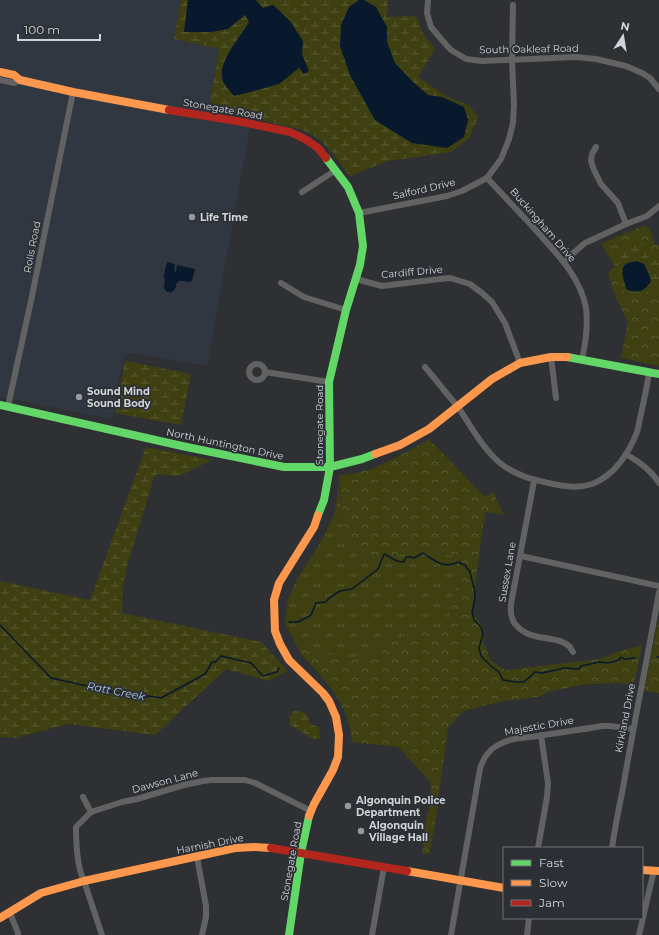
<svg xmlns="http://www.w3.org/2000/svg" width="659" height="935" font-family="Montserrat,sans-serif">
<defs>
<pattern id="grass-tufts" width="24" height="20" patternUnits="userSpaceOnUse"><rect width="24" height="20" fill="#3e4011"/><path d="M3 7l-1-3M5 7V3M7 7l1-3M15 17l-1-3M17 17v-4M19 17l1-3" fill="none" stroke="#595b33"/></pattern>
<pattern id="forest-crowns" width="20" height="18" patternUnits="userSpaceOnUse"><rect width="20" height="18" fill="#3e4011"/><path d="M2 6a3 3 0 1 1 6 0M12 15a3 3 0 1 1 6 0" fill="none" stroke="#595b33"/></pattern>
<pattern id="wetland-marsh" width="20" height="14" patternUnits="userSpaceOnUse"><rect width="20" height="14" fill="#3e4011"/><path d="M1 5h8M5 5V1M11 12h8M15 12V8" fill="none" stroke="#595b33"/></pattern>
</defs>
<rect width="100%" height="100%" fill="#2e3033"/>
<path fill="#303740" d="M 0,0 L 181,0 L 174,39 L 219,49 L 206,120 L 250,127 L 207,366 L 133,353 L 124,356 L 112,419 L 0,397 Z"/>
<path fill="url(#grass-tufts)" d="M 339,484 L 343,528 L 364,561 L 426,549 L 461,559 L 447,629 L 410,633 L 354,660 L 303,649 L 301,654 L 285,623 L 288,599 L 297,579 L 321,542 L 334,515 Z"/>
<g fill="url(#forest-crowns)">
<path d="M 646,225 L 652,234 L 654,244 L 659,245 L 659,366 L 621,358 L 628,322 L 616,298 L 608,273 L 615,266 L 601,244 L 616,237 Z"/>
<path d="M 429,439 L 485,497 L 493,492 L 504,515 L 486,512 L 482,532 L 476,579 L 473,612 L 482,626 L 484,634 L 483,641 L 491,661 L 505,670 L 601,659 L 620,651 L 642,645 L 634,684 L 609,683 L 580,685 L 548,692 L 539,697 L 503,701 L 463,711 L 448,728 L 435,825 L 429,854 L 422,854 L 425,835 L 424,828 L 429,809 L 431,793 L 430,781 L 398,747 L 352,742 C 348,702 327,682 301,654 L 303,649 L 354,660 L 410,633 L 447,629 L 461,559 L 426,549 L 364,561 L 343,528 L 339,475 L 352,474 L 372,469 L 407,452 Z"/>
<path d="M 659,618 L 659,693 L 644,691 Z"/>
</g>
<g fill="url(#wetland-marsh)">
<path d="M 181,0 L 388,0 L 387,17 L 416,16 L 423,33 L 435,49 L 418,77 L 446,96 L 468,105 L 478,117 L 469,138 L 451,152 L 388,161 L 362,171 L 350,177 L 332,152 L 319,139 L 303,130 L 238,115 L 219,109 L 210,101 L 219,49 L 174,39 Z"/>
<path d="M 639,241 L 646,245 L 659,258 L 659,291 L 654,288 L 641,296 L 627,294 L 622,289 L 617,270 L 618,254 L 624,245 L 633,242 Z"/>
<path d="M 125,361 L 191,374 L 181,425 L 115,413 Z"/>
<path d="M 146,447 L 212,460 L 195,468 L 180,476 L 157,474 L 154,477 L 127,566 L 123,585 L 122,613 L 261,642 L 288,671 L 268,681 L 226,669 L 155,735 L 69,724 L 14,738 L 0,737 L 0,581 L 90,600 Z"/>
<path d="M 294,711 L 304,712 L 309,718 L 308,721 L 312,725 L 319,727 L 320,737 L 318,739 L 313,739 L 290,725 L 289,716 Z"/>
</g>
<g fill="#08182d">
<path d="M 188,0 L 256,0 L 263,8 L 273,5 L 290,21 L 303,41 L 302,54 L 309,71 L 304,74 L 299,68 L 279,84 L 254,91 L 234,96 C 230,91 222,83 222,77 C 219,61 241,36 249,22 L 245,15 L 228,29 L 211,32 L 184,32 Z"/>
<path d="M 359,0 L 364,0 L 376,7 L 387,27 L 387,42 L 395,63 L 413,82 L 428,95 L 442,97 L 464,107 L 468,120 L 464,137 L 447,148 L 412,143 L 375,120 L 350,75 L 340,46 L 341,25 L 349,7 Z"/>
<path d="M 637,261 L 644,264 L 648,272 L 651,281 C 645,292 636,294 626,289 C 623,274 616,263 637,261 Z"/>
<path d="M 167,262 L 175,264 L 174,271 L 175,272 L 176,271 L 177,265 L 195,269 L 192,281 C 187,283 184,280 179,281 C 175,282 177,289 173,291 C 169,294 164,291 164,286 C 164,284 165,282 165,280 C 165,279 164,278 164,277 C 164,273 166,266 167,262 Z"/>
</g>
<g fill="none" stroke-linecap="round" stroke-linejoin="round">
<g stroke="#08182d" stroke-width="1.5">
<path d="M 289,622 L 298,622 L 311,615 L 316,603 L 326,602 L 329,598 L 340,591 L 352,589 L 378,569 L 384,554 L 397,561 L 404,562 L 406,557 L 410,557 L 414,558 L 423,553 C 435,561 443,569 458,562 L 465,565 L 470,572 L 475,592 L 475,598 L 472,612 L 474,620 L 481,627 L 483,634 L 479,648 L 481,656 L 491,666 L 499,672 L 503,680 L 517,682 L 524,682 L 535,672 L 542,673 L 565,668 L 579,669 L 581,666 L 599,662 L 608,663 L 619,660 L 621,657 L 624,659 L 635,658"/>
<path d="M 0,625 L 51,678 L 118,693 L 138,694 L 140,696 L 144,698 L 148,696 L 161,698 L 205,674 L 212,662 L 215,662 L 221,656 L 251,663 L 263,676 L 277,672 L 279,668"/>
<path d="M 657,657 L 659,657"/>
</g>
<g stroke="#626262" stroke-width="6">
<path d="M 428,0 L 427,13 L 431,27 L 441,39 L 451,50 L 466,59 L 482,61 L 575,57 L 596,59 L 626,66 L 642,73 L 650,78 L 659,89"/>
<path d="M 0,80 L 14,83 L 20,80"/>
<path d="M 596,147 L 592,154 L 591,161 L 594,170 L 601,184 L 618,203 L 626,224"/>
<path d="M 487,178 C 502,194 518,211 533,227 C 554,251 580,275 586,308 C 588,325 586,342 582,359"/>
<path d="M 302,192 L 336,170"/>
<path d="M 359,213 L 447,196 L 462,191 L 487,178 L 501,159 L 509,139 L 513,123 L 514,105 L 512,60 L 513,5"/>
<path d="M 564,261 L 585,243 L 626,224 L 647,216 L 659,206"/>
<path d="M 356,279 L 382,286 L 440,279 L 450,278 L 470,284 L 482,293 L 492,302 L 505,323 L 520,363"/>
<path d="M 281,283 L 304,297 L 346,310"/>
<path d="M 551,357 L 556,398"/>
<circle cx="257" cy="372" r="8"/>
<path d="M 425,367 C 436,380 447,394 458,407 C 471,426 482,448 500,463 C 516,476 534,480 553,484 C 566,487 580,488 592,484 C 614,476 629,453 637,432 C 639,427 639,420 641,414 C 644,400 647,387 649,373"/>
<path d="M 265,372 L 329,382"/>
<path d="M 8,406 L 31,301 L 73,92"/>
<path d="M 626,454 C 639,462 651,470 659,483"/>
<path d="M 534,481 L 511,604 C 510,613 511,621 518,627 C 532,642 556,634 570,647 C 571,649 572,651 573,652"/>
<path d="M 521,556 L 659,586"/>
<path d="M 83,797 L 91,812"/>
<path d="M 538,848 L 547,797 L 548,783 L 541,735"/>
<path d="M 612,848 C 615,826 620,804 624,782 C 635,718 648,655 659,592"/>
<path d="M 197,857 L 206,906 L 206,917 L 202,935"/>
<path d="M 10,913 L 18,933 L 18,935"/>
<path d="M 102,935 L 84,881 C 77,867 76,843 76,827 L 91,812 L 122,802 L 137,799 L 184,785 L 203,781 L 212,780 L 245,780 L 255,783 L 311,811"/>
<path d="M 372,935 L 384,867"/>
<path d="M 451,935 L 480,769 C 483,758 489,750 498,745 C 508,739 520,738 531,737 C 555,733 579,730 603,726 L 610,726 L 633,729"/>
<path d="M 527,935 L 529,918"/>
<path d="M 639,935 L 654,870"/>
</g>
<g stroke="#63d668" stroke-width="8">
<path d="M 567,357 L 659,374"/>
<path d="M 0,405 L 182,446 L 284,467 L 330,467 L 362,459 L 375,454"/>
<path d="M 318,515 L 324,500 L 330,467 L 329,382 L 346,310 L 360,265 L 363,246 L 359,213 L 348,187 L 326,158"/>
<path d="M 289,935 L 301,853 L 309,816"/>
</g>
<g stroke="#ff974d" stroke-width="8">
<path d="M 0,72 L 14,75 L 20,80 L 73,92 L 169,110"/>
<path d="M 375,454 L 400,445 L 429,429 L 492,379 L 520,363 L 551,357 L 567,357"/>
<path d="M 309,816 L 314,804 L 333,770 L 338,757 L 339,735 L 336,717 L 329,701 L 323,693 L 289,660 L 280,644 L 275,631 L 274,600 L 279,583 L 314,527 L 318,515"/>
<path d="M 642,870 L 659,871"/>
<path d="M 407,871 L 504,888"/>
<path d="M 0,918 L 41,893 L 84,881 L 235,848 L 254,847 L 271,848"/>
</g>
<g stroke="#b3261e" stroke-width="8">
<path d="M 169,110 L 242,122 L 290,132 L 305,139 L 318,148 L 326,158"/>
<path d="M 271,848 L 407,871"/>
</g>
</g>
<g fill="#979a9e" stroke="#2c3035" stroke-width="1.5">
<circle cx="192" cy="217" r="4"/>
<circle cx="79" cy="397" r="4"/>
<circle cx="348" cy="806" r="4"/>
<circle cx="361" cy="831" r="4"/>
</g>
<g text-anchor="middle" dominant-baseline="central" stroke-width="3.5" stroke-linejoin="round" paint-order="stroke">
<g font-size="10" fill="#d0d3d7" stroke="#2c3035">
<text transform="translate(529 49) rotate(-1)">South Oakleaf Road</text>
<text transform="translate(223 109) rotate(10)">Stonegate Road</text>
<text transform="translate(424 189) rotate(-13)">Salford Drive</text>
<text transform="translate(543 225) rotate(49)">Buckingham Drive</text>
<text transform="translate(32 247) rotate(-79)">Rolls Road</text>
<text transform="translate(412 272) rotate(-5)">Cardiff Drive</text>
<text transform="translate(319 425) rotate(-90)">Stonegate Road</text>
<text transform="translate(225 444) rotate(12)">North Huntington Drive</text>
<text transform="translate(507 572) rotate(-80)">Sussex Lane</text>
<text transform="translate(625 718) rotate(-79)">Kirkland Drive</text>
<text transform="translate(539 726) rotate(-10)">Majestic Drive</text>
<text transform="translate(165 781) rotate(-15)">Dawson Lane</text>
<text transform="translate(210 844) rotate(-11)">Harnish Drive</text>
<text transform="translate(291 861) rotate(-80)">Stonegate Road</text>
</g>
<g font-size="10" font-weight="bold" fill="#d0d3d7" stroke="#2c3035" text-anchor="start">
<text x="200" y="217">Life Time</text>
<text x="87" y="391">Sound Mind<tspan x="87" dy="12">Sound Body</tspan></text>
<text x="356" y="800">Algonquin Police<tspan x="356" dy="12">Department</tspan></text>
<text x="369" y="825">Algonquin<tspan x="369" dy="12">Village Hall</tspan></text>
</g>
<g font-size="11" font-style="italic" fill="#a9c7ec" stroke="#2c3035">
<text transform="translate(116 691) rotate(11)">Ratt Creek</text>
</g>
</g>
<rect x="503" y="847" width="140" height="72" fill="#2c3035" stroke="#6e7176"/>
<rect x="511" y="860" width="20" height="6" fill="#63d668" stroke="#6e7176"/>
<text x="539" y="867" font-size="12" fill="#d0d3d7">Fast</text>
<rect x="511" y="880" width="20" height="6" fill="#ff974d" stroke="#6e7176"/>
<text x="539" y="887" font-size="12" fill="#d0d3d7">Slow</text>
<rect x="511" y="900" width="20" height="6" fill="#b3261e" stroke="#6e7176"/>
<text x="539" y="907" font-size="12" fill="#d0d3d7">Jam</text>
<g transform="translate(623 36) rotate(12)" stroke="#2c3035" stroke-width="3" paint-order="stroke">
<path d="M0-3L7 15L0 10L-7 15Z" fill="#d0d3d7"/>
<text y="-6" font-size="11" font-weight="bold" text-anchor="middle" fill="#d0d3d7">N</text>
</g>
<path d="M18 34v6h82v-6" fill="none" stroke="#d0d3d7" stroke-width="2"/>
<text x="24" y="34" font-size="12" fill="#d0d3d7" stroke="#2c3035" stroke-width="3" paint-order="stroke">100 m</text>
</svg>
